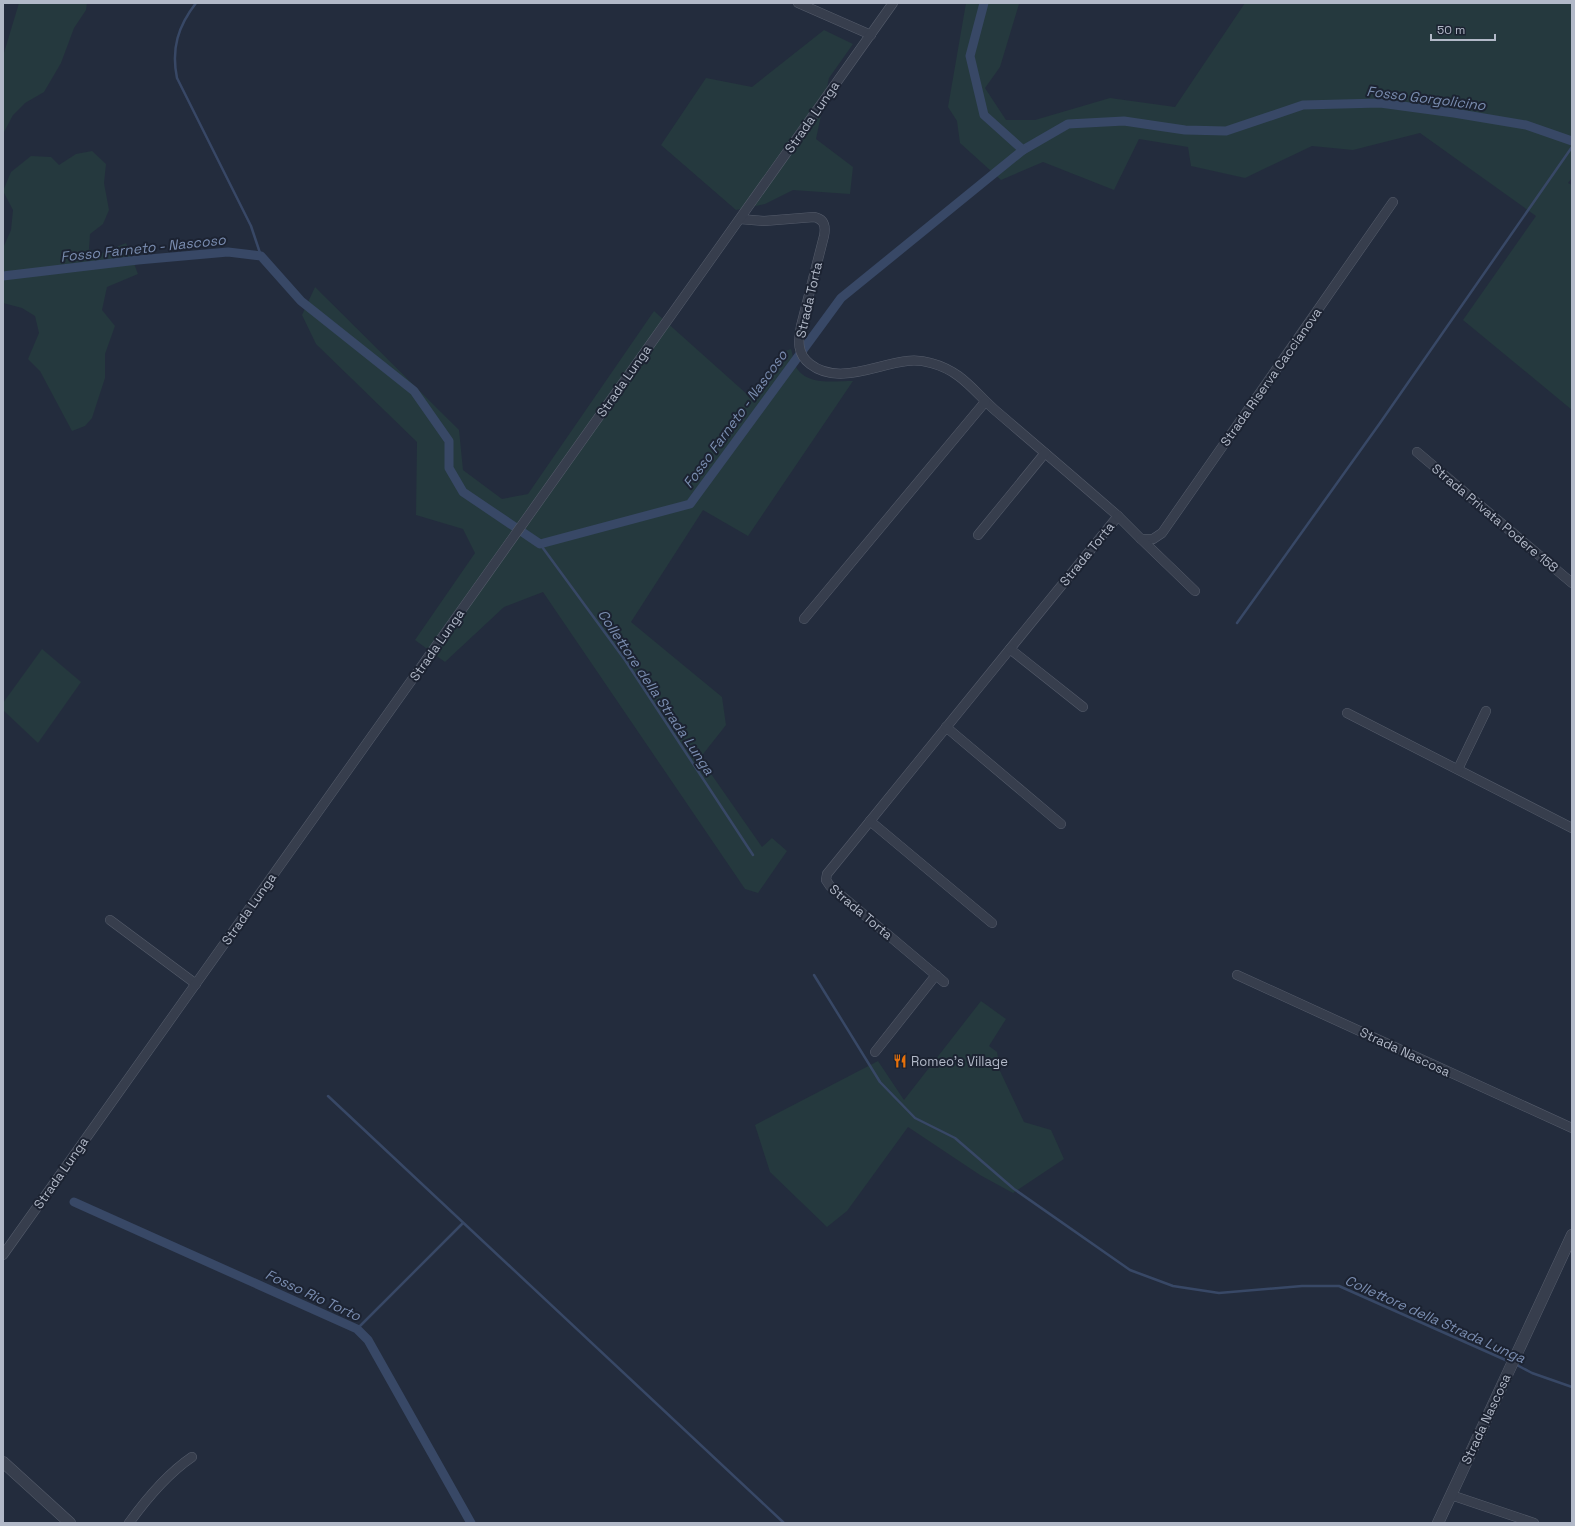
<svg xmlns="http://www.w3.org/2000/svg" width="1575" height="1526" font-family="'Space Grotesk',sans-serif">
<rect width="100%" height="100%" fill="#232c3d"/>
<g fill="#25393e">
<path d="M 19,3 L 87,3 L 86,10 L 74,28 L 61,63 L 44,92 L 25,103 L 13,115 L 3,134 L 3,56 Z"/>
<path d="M 966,3 L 1019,4 L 1000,67 L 985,88 L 1006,120 L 1035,120 L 1110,98 L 1175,107 L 1245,3 L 1572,3 L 1572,178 L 1568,183 L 1572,185 L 1572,410 L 1463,320 L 1536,216 L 1420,133 L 1353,150 L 1312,146 L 1245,178 L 1191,166 L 1188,147 L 1139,139 L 1114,190 L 1043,162 L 1001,180 L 960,143 L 957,121 L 948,107 Z"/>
<path d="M 824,30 L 853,44 L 829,78 L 816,139 L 853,167 L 850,194 L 793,190 L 765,204 L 736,210 L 661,145 L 706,78 L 752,87 Z"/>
<path d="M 92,151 L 106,164 L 104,183 L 109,210 L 103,224 L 90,234 L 89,249 L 100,254 L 126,243 L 138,274 L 107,287 L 102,310 L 115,326 L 105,354 L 105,378 L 92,418 L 85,426 L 72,431 L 40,371 L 28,359 L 39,333 L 35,316 L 22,308 L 3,303 L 3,248 L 11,230 L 13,210 L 3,191 L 11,172 L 31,156 L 51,157 L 59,165 L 76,154 Z"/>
<path d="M 315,287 L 459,430 L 463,470 L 502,499 L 528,494 L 654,311 L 749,396 L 782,352 L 791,349 C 793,354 793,362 796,367 C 807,386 834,381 853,381 L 748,536 L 703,510 L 631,622 L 722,697 L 726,725 L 700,758 L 762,847 L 772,838 L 787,851 L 758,893 L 745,889 L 543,592 L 504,607 L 445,662 L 415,640 L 475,553 L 463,529 L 416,515 L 417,442 L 316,344 L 302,315 Z"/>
<path d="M 42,649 L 81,682 L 38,743 L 3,710 L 3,703 Z"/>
<path d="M 981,1001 L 1006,1019 L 989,1046 L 997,1052 L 1000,1071 L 1024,1122 L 1051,1130 L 1064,1159 L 1013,1193 L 980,1175 L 908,1127 L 847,1211 L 827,1227 L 770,1172 L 755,1125 L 878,1061 L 904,1100 Z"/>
</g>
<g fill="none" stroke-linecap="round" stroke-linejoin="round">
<g stroke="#384866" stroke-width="2.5">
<path d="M 196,3 C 178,26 171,49 177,78 L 251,226 L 261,256"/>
<path d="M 540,544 L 625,660 L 753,855"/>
<path d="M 1237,623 L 1380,423 L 1572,147"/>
<path d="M 814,975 L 880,1082 L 915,1118 L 955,1138 L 1014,1189 L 1130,1270 L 1173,1286 L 1219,1293 L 1302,1286 L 1339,1286 L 1510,1362"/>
<path d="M 328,1096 L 784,1523"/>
<path d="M 357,1329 L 463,1223"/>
<path d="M 1515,1364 L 1532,1373 L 1572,1387"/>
</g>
<g stroke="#384866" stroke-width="9">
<path d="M 984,3 L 970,56 L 984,115 L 1023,150 L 1068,124 L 1124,121 L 1185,130 L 1226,131 L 1303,105 L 1380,103 L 1454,113 L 1526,125 L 1572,141"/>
<path d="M 3,276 L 138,260 L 228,252 L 261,256 L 301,301 L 414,391 L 449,441 L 449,468 L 463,492 L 540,544 L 690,504 L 841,298 L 1023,150"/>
<path d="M 74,1202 L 357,1329 L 368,1340 L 471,1523"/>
</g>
<g stroke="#555c6b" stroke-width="10">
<g id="minor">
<path d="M 798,3 L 871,35"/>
<path d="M 740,219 L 764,221 L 814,217 C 824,219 826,226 824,236 L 801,326 C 798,341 797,354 810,364 C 838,386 877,364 907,361 C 915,360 924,361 931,363 C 962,371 974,392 996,411 C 1037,446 1078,481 1118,516 L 827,874 L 826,880 L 830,886 L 944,982"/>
<path d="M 1417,452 L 1572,583"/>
<path d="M 1118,516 L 1141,539 L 1153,539 L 1162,533 L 1393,202"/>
<path d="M 978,535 L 1045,453"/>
<path d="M 1141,539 L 1195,591"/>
<path d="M 804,619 L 985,402"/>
<path d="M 1010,649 L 1083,707"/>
<path d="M 1347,713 L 1572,828"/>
<path d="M 946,727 L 1061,824"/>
<path d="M 1458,769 L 1486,711"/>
<path d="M 870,821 L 992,923"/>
<path d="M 110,920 L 196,984"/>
<path d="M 1237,975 L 1572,1128"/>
<path d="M 875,1052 L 936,975"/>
<path d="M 3,1255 L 893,3"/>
<path d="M 1451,1495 L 1534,1523"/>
<path d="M 129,1523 C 147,1498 167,1474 192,1457"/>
</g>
</g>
<g stroke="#555c6b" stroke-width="12">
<g id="tertiary">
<path d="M 3,1462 L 70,1523"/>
<path d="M 1438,1523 L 1572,1235"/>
</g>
</g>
<use href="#minor" stroke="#373e4d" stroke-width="9"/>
<use href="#tertiary" stroke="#373e4d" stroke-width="11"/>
</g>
<defs>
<g id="restaurant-bare" transform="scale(1.08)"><path d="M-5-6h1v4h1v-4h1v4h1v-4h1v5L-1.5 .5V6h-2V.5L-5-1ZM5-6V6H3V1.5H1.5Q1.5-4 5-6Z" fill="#e8710a" stroke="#1c2332" stroke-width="2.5" paint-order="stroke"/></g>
</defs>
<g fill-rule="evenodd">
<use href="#restaurant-bare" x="900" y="1061"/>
</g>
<g text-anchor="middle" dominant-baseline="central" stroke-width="4" stroke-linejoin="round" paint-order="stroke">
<g font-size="13" fill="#b2b9c8" stroke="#1c2332">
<text transform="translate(812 117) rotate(-55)">Strada Lunga</text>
<text transform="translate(809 300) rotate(-77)">Strada Torta</text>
<text transform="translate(1271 377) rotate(-55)">Strada Riserva Caccianova</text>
<text transform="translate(624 381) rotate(-55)">Strada Lunga</text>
<text transform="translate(1495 518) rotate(40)">Strada Privata Podere 158</text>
<text transform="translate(1087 554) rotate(-51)">Strada Torta</text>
<text transform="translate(437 645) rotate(-55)">Strada Lunga</text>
<text transform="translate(249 909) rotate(-55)">Strada Lunga</text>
<text transform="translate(861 912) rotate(40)">Strada Torta</text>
<text transform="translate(1405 1052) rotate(25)">Strada Nascosa</text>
<text transform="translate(61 1173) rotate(-55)">Strada Lunga</text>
<text transform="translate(1486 1419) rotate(-65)">Strada Nascosa</text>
</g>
<g font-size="13" fill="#b2b9c8" stroke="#1c2332" text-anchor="start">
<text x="911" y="1061">Romeo's Village</text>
</g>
<g font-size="14" font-style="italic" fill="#7a8db0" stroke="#1c2332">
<text transform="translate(1426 98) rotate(7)">Fosso Gorgolicino</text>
<text transform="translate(143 248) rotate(-6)">Fosso Farneto - Nascoso</text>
<text transform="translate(735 419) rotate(-54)">Fosso Farneto - Nascoso</text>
<text transform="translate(656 692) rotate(56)">Collettore della Strada Lunga</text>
<text transform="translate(313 1295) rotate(25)">Fosso Rio Torto</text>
<text transform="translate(1435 1319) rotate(24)">Collettore della Strada Lunga</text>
</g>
</g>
<rect width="1575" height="1526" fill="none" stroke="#b2b9c8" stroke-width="8"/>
<path d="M1431 34v6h64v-6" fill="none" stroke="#b2b9c8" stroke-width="2"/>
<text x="1437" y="34" font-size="12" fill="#b2b9c8" stroke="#1c2332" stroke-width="3" paint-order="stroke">50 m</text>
</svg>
